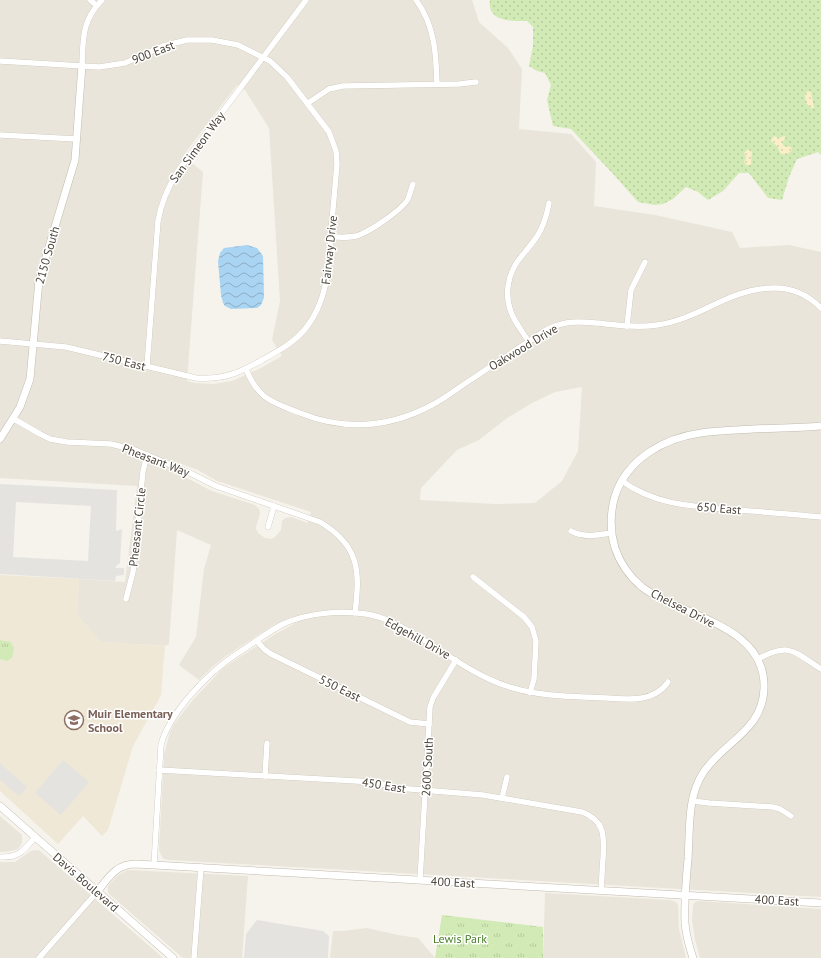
<svg xmlns="http://www.w3.org/2000/svg" width="821" height="958" font-family="'PT Sans',sans-serif">
<defs>
<pattern id="grass-dots" width="8" height="8" patternUnits="userSpaceOnUse"><rect width="8" height="8" fill="#d2eab5"/><path d="M2 2h.1M6 6h.1" fill="none" stroke="#b6ca9c" stroke-width="1.8" stroke-linecap="round"/></pattern>
<pattern id="sand-dots" width="8" height="8" patternUnits="userSpaceOnUse"><rect width="8" height="8" fill="#f9efc9"/><path d="M2 2h.1M6 6h.1" fill="none" stroke="#d7cead" stroke-width="1.8" stroke-linecap="round"/></pattern>
<pattern id="park-tufts" width="24" height="20" patternUnits="userSpaceOnUse"><rect width="24" height="20" fill="#d2eab5"/><path d="M3 7l-1-3M5 7V3M7 7l1-3M15 17l-1-3M17 17v-4M19 17l1-3" fill="none" stroke="#b6ca9c"/></pattern>
<pattern id="water-waves" width="16" height="10" patternUnits="userSpaceOnUse"><rect width="16" height="10" fill="#a9d4f2"/><path d="M0 5q4-4 8 0t8 0" fill="none" stroke="#8caec5"/></pattern>
</defs>
<rect width="100%" height="100%" fill="#f6f3ec"/>
<g fill="#eae5da" fill-rule="evenodd">
<path d="M 0,0 L 472,0 L 479,22 L 508,48 L 522,69 L 519,129 L 571,134 L 596,162 L 594,206 L 655,215 L 732,232 L 740,248 L 789,245 L 821,252 L 821,897 L 170,860 L 164,859 L 162,857 L 159,850 L 164,755 L 170,732 L 174,724 L 192,701 L 223,668 L 277,633 L 294,624 L 291,617 L 272,626 L 226,656 L 211,668 L 199,680 L 179,665 L 196,637 L 204,569 L 211,545 L 177,530 L 169,644 L 165,646 L 101,642 L 77,615 L 79,579 L 125,582 L 137,486 L 0,478 ZM 237,85 L 245,90 L 269,128 L 280,301 L 272,340 L 282,356 L 259,369 L 232,381 L 213,384 L 195,383 L 187,381 L 203,172 L 183,156 ZM 582,387 L 578,451 L 562,481 L 535,503 L 495,504 L 420,500 L 421,488 L 457,450 L 479,440 L 507,418 L 532,403 L 555,392 ZM 181,464 L 198,470 L 217,481 L 311,512 L 308,523 L 291,517 L 285,518 L 282,521 L 281,530 L 277,535 L 272,539 L 265,538 L 258,533 L 256,529 L 256,527 L 260,514 L 260,511 L 258,508 L 255,505 L 212,491 L 181,475 Z"/>
<path d="M 0,816 L 22,835 L 22,843 L 18,849 L 11,851 L 0,852 Z"/>
<path d="M 38,850 L 40,851 L 163,958 L 0,958 L 0,862 L 15,862 L 31,851 Z"/>
<path d="M 128,870 L 248,876 L 242,958 L 183,958 L 108,893 L 108,886 L 118,875 Z"/>
<path d="M 545,893 L 669,900 L 676,902 L 678,905 L 679,929 L 686,958 L 543,958 Z"/>
<path d="M 699,901 L 821,909 L 821,958 L 700,958 L 695,940 L 692,920 L 693,905 L 695,902 Z"/>
<path d="M 367,928 L 398,935 L 418,938 L 435,958 L 330,958 L 333,931 L 343,931 Z"/>
</g>
<path fill="#efe8d6" d="M 0,575 L 79,579 L 77,615 L 101,642 L 165,646 L 161,695 L 133,746 L 108,830 L 102,836 L 83,816 L 58,844 L 0,791 Z"/>
<path fill="url(#grass-dots)" d="M 490,0 L 821,0 L 821,155 L 818,152 L 797,159 L 789,177 L 782,200 L 768,198 L 749,173 L 739,173 L 723,191 L 708,200 L 698,192 L 686,187 L 673,199 L 663,204 L 655,205 L 638,202 L 615,176 L 571,129 L 553,126 L 547,100 L 551,85 L 545,73 L 537,71 L 529,66 L 533,46 L 533,27 L 527,21 C 512,21 487,22 490,0 Z"/>
<g fill="url(#sand-dots)">
<path d="M 808,91 L 811,92 L 814,108 L 811,108 L 806,103 L 805,94 Z"/>
<path d="M 774,136 L 779,138 L 784,136 L 786,137 L 782,143 L 784,146 L 791,147 L 792,150 C 789,154 786,155 781,154 L 777,146 L 773,143 L 771,140 Z"/>
<path d="M 748,149 L 752,152 L 751,165 L 746,165 L 744,162 L 746,158 L 744,153 Z"/>
</g>
<g fill="url(#park-tufts)">
<path d="M 0,640 L 11,642 L 14,648 L 12,658 L 7,661 L 0,659 Z"/>
<path d="M 442,915 L 543,927 L 543,958 L 435,958 Z"/>
</g>
<g fill="#e5e3e0" fill-rule="evenodd">
<path d="M 0,484 L 117,490 L 116,530 L 117,531 L 122,529 L 120,563 L 116,566 L 116,568 L 124,568 L 124,575 L 116,576 L 115,581 L 0,574 ZM 16,502 L 91,506 L 88,561 L 13,557 Z"/>
<path d="M 63,760 L 89,782 L 61,815 L 35,793 Z"/>
<path d="M 0,763 L 27,787 L 19,796 L 0,780 Z"/>
<path d="M 257,920 L 323,931 L 329,936 L 328,958 L 244,958 L 246,934 Z"/>
</g>
<path fill="url(#water-waves)" d="M 247,245 L 257,248 L 263,256 L 264,298 L 261,305 L 257,308 L 231,309 L 225,306 L 223,303 L 221,295 L 218,261 L 220,253 L 224,248 Z"/>
<g fill="none" stroke-linecap="round" stroke-linejoin="round">
<g stroke="#c2bbae" stroke-width="6">
<g id="minor">
<path d="M 90,0 L 96,5"/>
<path d="M 416,0 C 435,26 436,54 437,84"/>
<path d="M 0,61 L 99,67 L 125,63 L 163,46 L 187,40 L 212,40 L 238,45 L 270,61 L 287,77 L 329,132 L 336,151 L 337,164 C 335,187 333,209 331,232 C 329,265 328,300 306,328 C 295,342 278,351 262,360 C 239,373 223,380 196,378 L 66,347 L 0,341"/>
<path d="M 82,65 C 83,39 82,20 102,0"/>
<path d="M 308,103 L 329,89 L 343,86 L 459,84 L 476,82"/>
<path d="M 0,135 L 77,139"/>
<path d="M 331,237 C 339,237 347,238 356,236 C 368,233 402,210 408,199 C 410,194 411,189 413,184"/>
<path d="M 627,326 L 631,290 L 645,262"/>
<path d="M 529,342 C 523,332 515,323 511,312 C 504,294 508,272 521,257 C 527,249 533,243 538,235 C 544,225 547,214 549,203"/>
<path d="M 147,366 L 158,221 C 161,203 168,187 178,171 L 306,0"/>
<path d="M 246,369 C 258,399 272,402 300,413 C 345,431 389,428 432,405 C 446,398 459,387 472,379 C 497,362 522,346 546,330 C 553,327 559,324 566,323 C 576,321 586,322 597,323 C 617,325 637,328 657,325 C 700,319 728,289 772,288 C 791,287 808,295 821,308"/>
<path d="M 14,419 L 40,434 L 50,439 L 67,442 L 111,444 L 135,450 L 190,473 L 216,486 L 320,522 C 360,546 360,571 355,613"/>
<path d="M 622,481 C 656,506 695,506 736,510 C 764,512 793,514 821,517"/>
<path d="M 268,527 L 274,506"/>
<path d="M 571,531 C 584,538 598,535 612,533"/>
<path d="M 473,577 L 524,617 L 532,627 L 536,641 L 534,679 L 530,693"/>
<path d="M 126,599 L 133,572 L 143,471 L 147,455"/>
<path d="M 257,641 L 264,649 L 271,654 L 410,722 L 429,724"/>
<path d="M 758,659 C 789,642 793,651 821,669"/>
<path d="M 159,770 L 374,782 L 398,788 L 483,795 L 582,812 C 606,821 604,837 603,859 C 602,869 602,880 601,890"/>
<path d="M 265,776 L 267,743"/>
<path d="M 502,798 L 507,777"/>
<path d="M 693,801 L 709,803 L 773,807 L 780,809 L 791,816"/>
<path d="M 0,857 C 18,858 24,851 35,837"/>
<path d="M 154,865 L 161,745 C 169,713 208,673 235,655 C 251,645 266,633 283,624 C 308,613 340,610 366,614 C 386,617 402,627 419,637 C 442,651 464,668 489,679 C 526,697 567,696 607,698 C 628,700 655,702 668,682"/>
<path d="M 420,880 L 430,707 L 433,698 L 456,660"/>
<path d="M 39,958 L 97,892"/>
<path d="M 194,958 L 201,867"/>
</g>
</g>
<g stroke="#c2bbae" stroke-width="8">
<g id="tertiary">
<path d="M 0,439 L 20,407 L 30,379 L 39,280 L 75,160 L 82,65"/>
<path d="M 0,806 L 173,958"/>
<path d="M 97,892 C 109,877 116,864 136,864 L 821,903"/>
<path d="M 693,958 C 689,946 686,935 685,923 C 684,902 686,880 688,859 C 690,831 687,797 703,773 C 723,742 763,731 764,688 C 766,624 681,617 642,587 C 630,577 620,563 615,548 C 610,531 610,513 615,496 C 627,459 664,438 701,433 C 718,430 736,430 753,429 C 776,428 798,428 821,426"/>
</g>
</g>
<use href="#minor" stroke="#fff" stroke-width="5.5"/>
<use href="#tertiary" stroke="#fff" stroke-width="7"/>
</g>
<defs>
<g id="school-ring" transform="scale(1)"><circle r="9.5" fill="#fff" stroke="#8d6e63" stroke-width="1.5"/><path d="M0-5L7-2L0 1L-7-2ZM-4 1L0 2.5L4 1V4Q0 6-4 4Z" fill="#8d6e63"/></g>
</defs>
<g fill-rule="evenodd">
<use href="#school-ring" x="74" y="720"/>
</g>
<g text-anchor="middle" dominant-baseline="central" stroke-width="3" stroke-linejoin="round" paint-order="stroke">
<g font-size="12" fill="#4b4439" stroke="#fff">
<text transform="translate(153 52) rotate(-21)">900 East</text>
<text transform="translate(197 147) rotate(-54)">San Simeon Way</text>
<text transform="translate(329 250) rotate(-84)">Fairway Drive</text>
<text transform="translate(47 255) rotate(-74)">2150 South</text>
<text transform="translate(523 347) rotate(-31)">Oakwood Drive</text>
<text transform="translate(124 361) rotate(14)">750 East</text>
<text transform="translate(156 460) rotate(21)">Pheasant Way</text>
<text transform="translate(719 508) rotate(5)">650 East</text>
<text transform="translate(137 527) rotate(-84)">Pheasant Circle</text>
<text transform="translate(683 608) rotate(27)">Chelsea Drive</text>
<text transform="translate(418 638) rotate(29)">Edgehill Drive</text>
<text transform="translate(340 688) rotate(26)">550 East</text>
<text transform="translate(427 767) rotate(-87)">2600 South</text>
<text transform="translate(384 785) rotate(9)">450 East</text>
<text transform="translate(86 882) rotate(41)">Davis Boulevard</text>
<text transform="translate(453 882) rotate(3)">400 East</text>
<text transform="translate(777 900) rotate(3)">400 East</text>
</g>
<g font-size="12" font-weight="bold" fill="#785e54" stroke="#fff" text-anchor="start">
<text x="88" y="713">Muir Elementary<tspan x="88" dy="14">School</tspan></text>
</g>
<g font-size="12" fill="#4a7f2a" stroke="#fff">
<text x="460" y="938">Lewis Park</text>
</g>
</g>
</svg>
